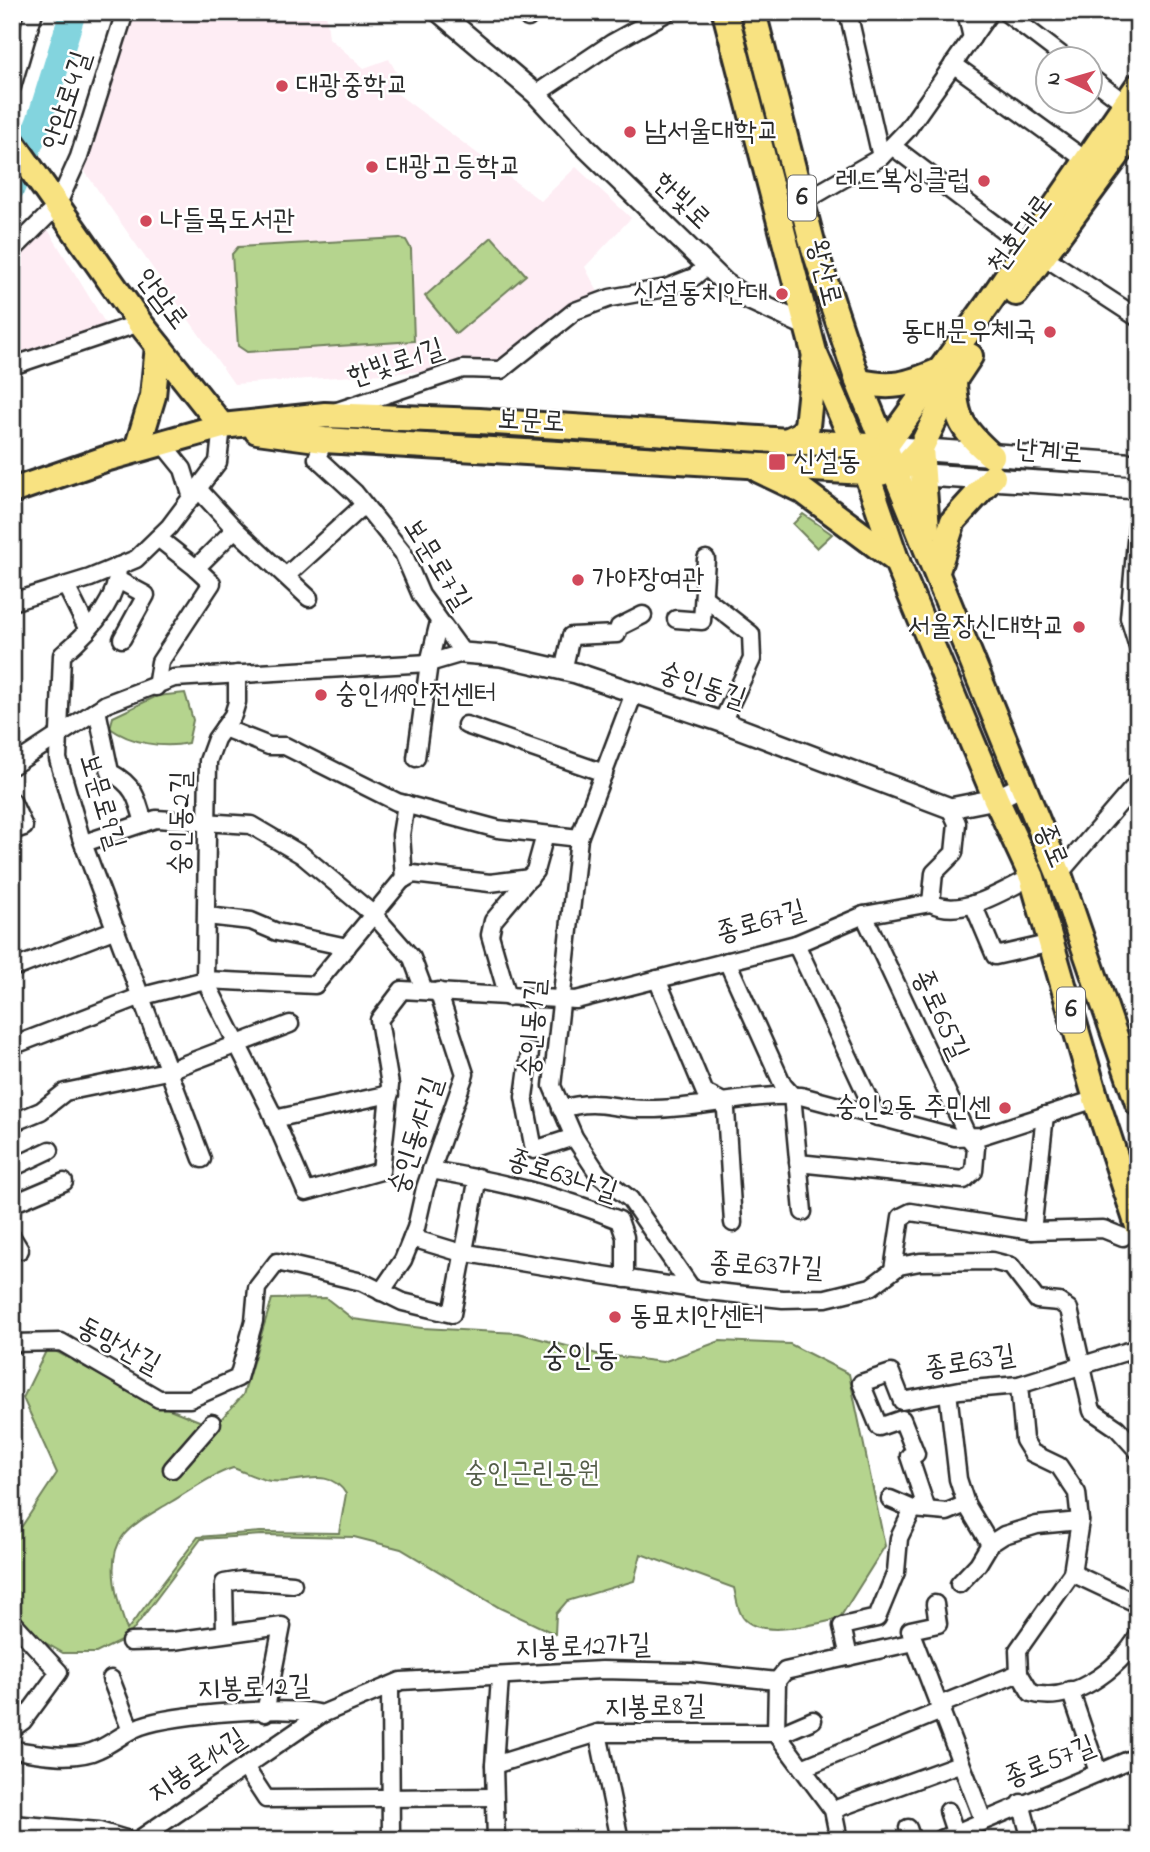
<svg xmlns="http://www.w3.org/2000/svg" width="1150" height="1852" font-family="'Indie Flower','Poor Story',sans-serif">
<rect width="100%" height="100%" fill="#fff"/>
<filter id="ink" filterUnits="userSpaceOnUse"><feTurbulence type="fractalNoise" baseFrequency=".0143" numOctaves="2"/><feDisplacementMap in="SourceGraphic" scale="14" xChannelSelector="R" yChannelSelector="G"/><feConvolveMatrix kernelMatrix="1 2 1 2 8 2 1 2 1" color-interpolation-filters="sRGB"/></filter>
<g filter="url(#ink)">
<g fill="#feedf4">
<path d="M 132,12 L 326,12 L 329,38 L 364,68 L 389,59 L 399,77 L 391,89 L 541,201 L 576,167 L 631,218 L 585,267 L 600,296 L 557,315 L 499,366 L 234,384 L 81,166 Z"/>
<path d="M 47,228 L 107,326 L 12,357 L 12,261 Z"/>
</g>
<g fill="#b5d48e" stroke="#70805c" stroke-width="2" fill-rule="evenodd">
<path d="M 492,237 L 526,275 L 456,334 L 425,296 Z"/>
<path d="M 400,238 L 406,240 L 411,249 L 414,341 L 247,352 L 238,346 L 232,254 L 238,247 Z"/>
<path d="M 803,514 L 832,534 L 817,548 L 793,524 Z"/>
<path d="M 185,693 L 193,720 L 188,743 C 164,749 130,743 110,728 L 113,717 L 157,696 Z"/>
<path d="M 326,1298 L 353,1319 L 422,1328 L 518,1333 L 597,1354 L 663,1362 L 720,1341 L 790,1344 L 849,1374 L 885,1546 L 839,1619 C 815,1624 754,1641 741,1614 C 737,1607 736,1596 734,1588 L 641,1554 L 634,1581 L 567,1601 L 556,1614 L 555,1634 L 500,1608 L 401,1549 L 354,1537 L 262,1535 L 201,1539 L 127,1638 L 96,1653 L 63,1653 L 30,1634 L 12,1614 L 12,1527 L 22,1526 L 57,1473 L 23,1398 L 48,1347 L 140,1397 L 214,1427 L 243,1395 L 272,1299 ZM 233,1468 C 245,1472 258,1479 270,1481 C 298,1485 329,1465 346,1494 L 339,1533 L 260,1532 L 198,1537 L 127,1630 C 118,1604 104,1561 123,1536 C 135,1521 155,1512 171,1502 C 191,1490 211,1475 233,1468 Z"/>
</g>
<g fill="none" stroke-linecap="round" stroke-linejoin="round">
<path stroke="#83d4de" stroke-width="26" d="M 12,188 L 39,122 L 73,12"/>
<g stroke="#2b2b2b" stroke-width="21">
<g id="minor">
<path d="M 848,12 L 881,157"/>
<path d="M 966,12 L 972,38"/>
<path d="M 1005,12 L 1068,60"/>
<path d="M 528,18 L 529,12"/>
<path d="M 953,64 L 1087,161"/>
<path d="M 1090,77 L 1126,104"/>
<path d="M 12,87 L 34,12"/>
<path d="M 536,94 L 612,43 L 668,12"/>
<path d="M 892,146 L 1027,248"/>
<path d="M 803,202 L 881,157 L 907,130 L 990,12"/>
<path d="M 12,251 L 57,206 L 79,157 L 125,12"/>
<path d="M 1043,256 L 1138,318"/>
<path d="M 12,366 L 140,323"/>
<path d="M 337,411 L 463,369 L 501,370 L 575,311 L 610,298 L 666,288 L 694,277 L 707,266"/>
<path d="M 162,443 L 183,469 L 192,498"/>
<path d="M 199,490 L 235,529 L 309,598"/>
<path d="M 1138,519 L 1129,618 L 1138,647"/>
<path d="M 158,538 L 196,568"/>
<path d="M 118,566 C 119,602 87,634 62,655 L 58,759 L 81,838 L 202,1159"/>
<path d="M 286,576 L 364,505"/>
<path d="M 118,580 L 146,595 L 122,639"/>
<path d="M 66,586 L 88,630"/>
<path d="M 705,598 L 751,634 L 752,659 L 722,722"/>
<path d="M 12,602 L 90,578 L 136,559 L 169,527 L 218,462 L 222,426"/>
<path d="M 676,619 L 702,621 L 706,559"/>
<path d="M 563,671 L 571,636 L 617,634 L 619,627 L 643,615"/>
<path d="M 237,674 L 237,702 L 233,715 L 216,739 L 208,761 L 205,980 L 270,1109 L 306,1192 L 381,1171 L 390,1085 L 379,1020 L 402,990 L 576,1000 L 796,944 L 864,915 L 931,903 C 963,919 1003,890 1032,877"/>
<path d="M 156,687 L 160,662 L 212,583 L 196,568 L 235,529"/>
<path d="M 634,693 L 579,838 L 552,1086 L 574,1137 L 599,1175 L 630,1199 L 692,1289"/>
<path d="M 97,710 L 110,772 C 134,785 137,797 144,823"/>
<path d="M 466,725 L 604,773"/>
<path d="M 224,728 L 269,746 L 285,746 L 397,802 L 498,829 L 579,838"/>
<path d="M 416,758 L 429,663 L 439,622"/>
<path d="M 12,766 L 106,704 L 174,678 L 429,663 L 463,653 L 421,595 L 403,553 L 355,493 L 317,458 L 324,440"/>
<path d="M 12,801 L 24,827 L 12,831"/>
<path d="M 84,843 L 156,819 L 251,825 L 302,855 L 375,916 L 412,958 L 424,990"/>
<path d="M 1059,874 L 1138,782"/>
<path d="M 404,879 L 401,835 L 406,804"/>
<path d="M 931,903 L 934,873 L 954,853 L 957,823 L 950,808"/>
<path d="M 973,904 L 995,956 L 1052,943"/>
<path d="M 207,916 L 251,921 L 277,932 L 347,947"/>
<path d="M 796,944 L 877,1117"/>
<path d="M 727,961 L 783,1085 L 792,1095 L 803,1212"/>
<path d="M 20,966 L 116,929"/>
<path d="M 657,979 L 705,1093 L 721,1101 L 726,1110 L 733,1223"/>
<path d="M 508,997 L 490,935 L 493,921 L 535,871 L 545,835"/>
<path d="M 12,1046 L 139,997 L 205,980 L 315,985 L 402,880 L 413,874 L 490,883 L 530,878"/>
<path d="M 530,1052 L 524,1097 L 534,1150 L 574,1137"/>
<path d="M 561,1109 C 600,1098 610,1109 646,1109 C 698,1110 749,1093 801,1096 L 955,1137 L 981,1136 L 1096,1099"/>
<path d="M 274,1119 L 390,1094"/>
<path d="M 12,1123 L 41,1111 L 65,1092 L 167,1071 L 290,1024"/>
<path d="M 798,1163 L 964,1180 L 974,1171 L 976,1147 L 968,1137 L 864,915"/>
<path d="M 12,1168 L 50,1150"/>
<path d="M 431,1170 C 496,1181 558,1195 619,1220 L 625,1237 L 625,1279"/>
<path d="M 12,1204 L 64,1182"/>
<path d="M 1032,1231 L 1045,1115"/>
<path d="M 12,1237 L 20,1250"/>
<path d="M 412,1238 L 455,1251 L 544,1266 L 707,1291 L 783,1299 L 826,1298 L 871,1287 L 899,1266 L 920,1262 L 992,1261 L 1011,1266 L 1037,1300 L 1059,1302 L 1069,1309 L 1092,1411 L 1117,1428 L 1138,1451"/>
<path d="M 893,1270 L 901,1217 L 911,1212 L 1032,1231 L 1103,1229 L 1123,1237"/>
<path d="M 381,1292 L 403,1260 L 416,1228 L 425,1188 L 465,1074 L 438,991"/>
<path d="M 12,1343 L 61,1342 L 159,1399 L 190,1399 L 238,1378 L 254,1321 L 257,1288 L 277,1262 L 362,1282 L 403,1302 L 452,1314 L 478,1177"/>
<path d="M 1019,1385 L 1024,1440 L 1032,1453 L 1059,1466 L 1077,1493 L 1080,1521 L 1072,1573 L 1018,1650 L 1019,1673 L 1031,1693 C 1070,1705 1119,1670 1138,1636"/>
<path d="M 948,1392 L 958,1479 L 966,1504 L 990,1544"/>
<path d="M 172,1469 L 212,1423"/>
<path d="M 890,1499 L 913,1509 L 947,1512 L 966,1504"/>
<path d="M 927,1510 L 909,1456 L 916,1454 L 902,1419 L 879,1427 L 861,1383 L 891,1373 L 902,1401 L 960,1390 L 1019,1385 L 1138,1348"/>
<path d="M 1072,1573 L 1138,1604"/>
<path d="M 959,1584 L 978,1564 L 990,1544 L 1004,1535 L 1037,1525 L 1080,1521"/>
<path d="M 935,1604 L 938,1624 L 910,1630 L 983,1820"/>
<path d="M 12,1621 L 59,1672 L 23,1721 L 12,1729"/>
<path d="M 225,1633 L 224,1583 L 242,1580 L 293,1584"/>
<path d="M 130,1642 L 173,1641 L 282,1626 L 265,1713"/>
<path d="M 849,1657 L 842,1626 L 877,1618 L 896,1572 L 899,1538 L 913,1509"/>
<path d="M 500,1677 L 494,1765 L 598,1733 L 776,1733 L 833,1810 L 839,1840"/>
<path d="M 111,1679 L 131,1731"/>
<path d="M 390,1686 L 391,1840"/>
<path d="M 1070,1690 L 1098,1772"/>
<path d="M 941,1711 L 947,1702 L 1019,1673"/>
<path d="M 598,1733 L 620,1840"/>
<path d="M 776,1733 L 777,1681"/>
<path d="M 778,1735 L 813,1720"/>
<path d="M 12,1746 L 15,1750 C 40,1754 75,1761 99,1749 C 113,1743 126,1731 141,1726 C 172,1714 291,1705 322,1714"/>
<path d="M 494,1765 L 496,1840"/>
<path d="M 245,1767 L 266,1799 L 494,1797"/>
<path d="M 802,1768 L 941,1711"/>
<path d="M 1021,1803 L 1031,1840"/>
<path d="M 833,1810 L 959,1764"/>
<path d="M 948,1811 L 955,1832"/>
<path d="M 12,1824 L 99,1831 L 129,1840"/>
<path d="M 908,1828 L 912,1840"/>
<path d="M 138,1840 L 322,1714 L 401,1681 L 602,1670 L 691,1672 L 777,1681 L 785,1671 L 914,1642"/>
<path d="M 939,1840 L 1138,1756"/>
</g>
</g>
<g stroke="#2b2b2b" stroke-width="24">
<g id="tertiary">
<path d="M 439,12 L 536,94 L 584,146 L 725,283 L 748,299 L 805,325"/>
<path d="M 463,653 L 501,656 L 576,673 L 722,722 L 950,808 L 996,799 L 1024,785"/>
</g>
</g>
<g stroke="#2b2b2b" stroke-width="26">
<g id="secondary">
<path d="M 885,447 L 1138,465"/>
<path d="M 909,474 L 1138,488"/>
</g>
</g>
<g stroke="#2b2b2b" stroke-width="30">
<g id="primary">
<path d="M 725,12 L 814,352 L 866,472 L 897,562 L 996,799 L 1032,877 L 1096,1099 L 1138,1226"/>
<path d="M 753,12 L 812,242 L 858,381 L 1059,874 L 1138,1103"/>
<path d="M 12,142 L 140,323 L 222,426"/>
<path d="M 1016,293 L 1138,127"/>
<path d="M 954,380 C 955,420 963,430 992,456"/>
<path d="M 858,381 C 892,390 908,384 939,371"/>
<path d="M 257,431 L 324,440 L 881,473"/>
<path d="M 786,441 L 801,434 L 807,426 L 814,360"/>
<path d="M 921,448 L 927,529"/>
<path d="M 137,449 L 153,396 L 158,346"/>
<path d="M 877,458 L 988,304 L 1138,86"/>
<path d="M 759,470 L 803,491 L 897,561"/>
<path d="M 897,474 L 921,448 L 954,380 L 970,356"/>
<path d="M 12,491 L 105,459 L 222,426 L 325,415 L 479,421 L 868,446"/>
<path d="M 937,571 L 953,521 L 993,477"/>
</g>
</g>
<use href="#minor" stroke="#fff" stroke-width="16"/>
<use href="#tertiary" stroke="#fff" stroke-width="19"/>
<use href="#secondary" stroke="#fff" stroke-width="21"/>
<use href="#primary" stroke="#f8e281" stroke-width="24"/>
</g>
</g>
<g fill="#d1495b" stroke="#fff" stroke-width="2.5">
<circle cx="282" cy="86" r="7"/>
<circle cx="630" cy="132" r="7"/>
<circle cx="372" cy="167" r="7"/>
<circle cx="984" cy="181" r="7"/>
<circle cx="146" cy="221" r="7"/>
<circle cx="782" cy="294" r="7"/>
<circle cx="1050" cy="332" r="7"/>
<rect x="768" y="453" width="18" height="18" rx="3.5"/>
<circle cx="578" cy="580" r="7"/>
<circle cx="1079" cy="627" r="7"/>
<circle cx="321" cy="695" r="7"/>
<circle cx="1005" cy="1108" r="7"/>
<circle cx="615" cy="1317" r="7"/>
</g>
<g text-anchor="middle" dominant-baseline="central" stroke-width="5" stroke-linejoin="round" paint-order="stroke">
<g fill="#fff" stroke="#6b6b6b" stroke-width="2">
<rect x="788" y="175.5" width="28" height="45" rx="5"/>
<rect x="1057" y="987.5" width="28" height="45" rx="5"/>
</g>
<g font-size="26" font-weight="bold" fill="#2b2b2b">
<text x="802" y="198">6</text>
<text x="1071" y="1010">6</text>
</g>
<g font-size="28" fill="#2b2b2b" stroke="#fff" text-anchor="start">
<text x="296" y="86">대광중학교</text>
<text x="644" y="132">남서울대학교</text>
<text x="386" y="167">대광고등학교</text>
<text x="970" y="181" text-anchor="end">레드복싱클럽</text>
<text x="160" y="221">나들목도서관</text>
<text x="768" y="294" text-anchor="end">신설동치안대</text>
<text x="1036" y="332" text-anchor="end">동대문우체국</text>
<text x="793" y="462">신설동</text>
<text x="592" y="580">가야장여관</text>
<text x="1065" y="627" text-anchor="end">서울장신대학교</text>
<text x="335" y="695">숭인119안전센터</text>
<text x="991" y="1108" text-anchor="end">숭인2동 주민센</text>
<text x="629" y="1317">동묘치안센터</text>
</g>
<g font-size="28" fill="#2b2b2b" stroke="#fff">
<text transform="translate(68 101) rotate(-72)">안암로4길</text>
<text transform="translate(681 202) rotate(44)">한빛로</text>
<text transform="translate(1021 235) rotate(-54)">천호대로</text>
<text transform="translate(823 273) rotate(76)">왕산로</text>
<text transform="translate(161 300) rotate(53)">안암로</text>
<text transform="translate(396 364) rotate(-18)">한빛로1길</text>
<text transform="translate(531 422) rotate(3)">보문로</text>
<text transform="translate(1049 453) rotate(4)">난계로</text>
<text transform="translate(436 565) rotate(58)">보문로7길</text>
<text transform="translate(702 687) rotate(19)">숭인동길</text>
<text transform="translate(101 802) rotate(73)">보문로9길</text>
<text transform="translate(182 823) rotate(-89)">숭인동2길</text>
<text transform="translate(1050 846) rotate(67)">종로</text>
<text transform="translate(761 923) rotate(-16)">종로67길</text>
<text transform="translate(939 1015) rotate(65)">종로65길</text>
<text transform="translate(534 1028) rotate(-86)">숭인동1길</text>
<text transform="translate(417 1136) rotate(-72)">숭인동1다길</text>
<text transform="translate(562 1177) rotate(18)">종로63나길</text>
<text transform="translate(766 1267) rotate(3)">종로63가길</text>
<text transform="translate(118 1347) rotate(28)">동망산길</text>
<text transform="translate(970 1363) rotate(-9)">종로63길</text>
<text transform="translate(583 1648) rotate(-2)">지봉로12가길</text>
<text transform="translate(254 1689) rotate(-2)">지봉로12길</text>
<text transform="translate(655 1708) rotate(-1)">지봉로8길</text>
<text transform="translate(1050 1763) rotate(-22)">종로57길</text>
<text transform="translate(198 1767) rotate(-34)">지봉로14길</text>
</g>
<g font-size="28" fill="#545e49" stroke="#fff">
<text x="532" y="1474">숭인근린공원</text>
</g>
<g font-size="32" fill="#2b2b2b" stroke="#fff">
<text x="580" y="1357">숭인동</text>
</g>
</g>
<rect width="1150" height="1852" fill="none" stroke="#fff" stroke-width="42"/>
<rect x="21" y="21" width="1108" height="1810" fill="none" stroke="#2b2b2b" stroke-width="2.5" filter="url(#ink)"/>
<g transform="translate(1069 80) rotate(275)"><circle r="33" fill="#ffffff" stroke="#aaaaaa" stroke-width="2"/>
<path d="M0-5L12 26L0 18L-12 26Z" fill="#d1495b"/>
<text y="-10" font-size="19" font-weight="bold" text-anchor="middle" fill="#2b2b2b">N</text>
</g>
</svg>
